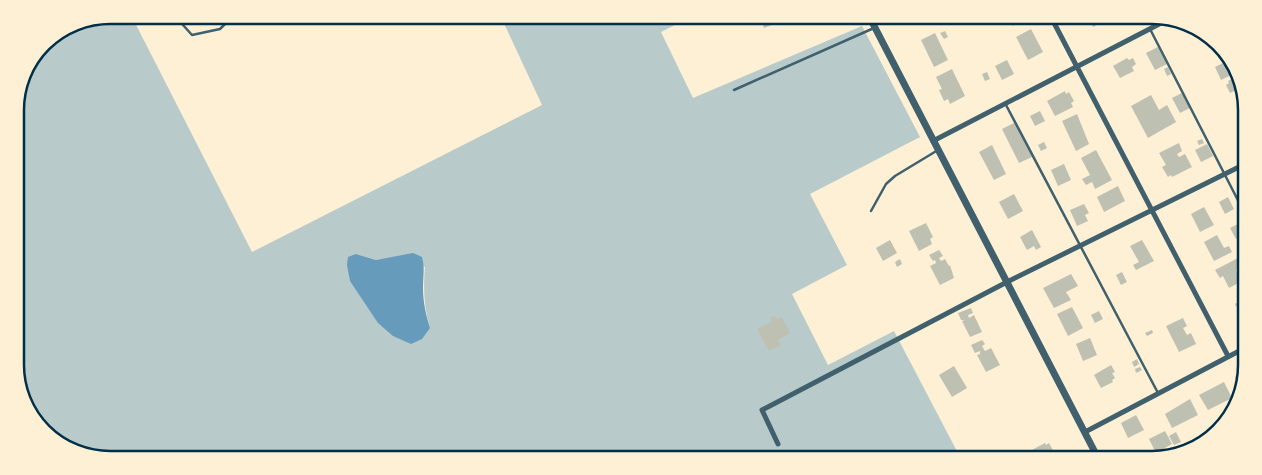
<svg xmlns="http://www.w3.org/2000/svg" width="1262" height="475" font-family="'Nunito Sans',sans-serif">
<rect width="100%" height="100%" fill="#fdf0d5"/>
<path fill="#b9caca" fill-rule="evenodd" d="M 109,15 L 131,15 L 252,252 L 542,105 L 501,17 L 689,18 L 661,32 L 693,98 L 862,26 L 920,137 L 810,194 L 847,265 L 792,294 L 828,365 L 894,331 L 961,459 L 79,455 L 38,428 L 17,384 L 15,103 L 25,67 L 47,39 ZM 356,254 L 376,260 L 393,258 L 425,267 C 423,288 424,307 430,328 Z"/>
<path fill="#669bbc" d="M 413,253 L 422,257 C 425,268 423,277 423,288 C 423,302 426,315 430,328 L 422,339 L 411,344 L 393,336 L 378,323 L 350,281 L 347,265 L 348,257 L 356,254 L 376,260 Z"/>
<g fill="#bec0b2">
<path d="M 760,18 L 777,18 L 779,22 L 764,28 Z"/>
<path d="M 781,18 L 799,18 L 787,23 L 786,21 L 783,22 Z"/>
<path d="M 1010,19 L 1026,19 L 1013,26 Z"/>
<path d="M 1088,19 L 1107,20 L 1093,27 Z"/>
<path d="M 1031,29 L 1043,52 L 1028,60 L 1016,37 Z"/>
<path d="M 945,31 L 948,37 L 944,39 L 940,33 Z"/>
<path d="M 935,33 L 948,60 L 934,67 L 921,40 Z"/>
<path d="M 1158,47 L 1167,64 L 1155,70 L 1146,53 Z"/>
<path d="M 1127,58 L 1129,60 L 1133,58 L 1136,64 L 1132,67 L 1134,71 L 1120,78 L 1113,66 Z"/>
<path d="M 1007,60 L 1014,74 L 1002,80 L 995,66 Z"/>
<path d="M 1229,60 L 1235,73 L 1221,80 L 1215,67 Z"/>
<path d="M 1168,67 L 1171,74 L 1167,76 L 1164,69 Z"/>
<path d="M 952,69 L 965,96 L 950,104 L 948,99 L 944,101 L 939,90 L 942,89 L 936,77 Z"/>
<path d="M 987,72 L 990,79 L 985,81 L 982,74 Z"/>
<path d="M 1237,76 L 1242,87 L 1230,93 L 1226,85 L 1229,83 L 1228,81 Z"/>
<path d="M 1065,91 L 1066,94 L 1069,92 L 1074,101 L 1071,103 L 1073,107 L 1055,116 L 1047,101 Z"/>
<path d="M 1182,93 L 1190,108 L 1180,113 L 1172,98 Z"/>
<path d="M 1151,95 L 1159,110 L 1167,105 L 1176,122 L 1148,138 L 1131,106 Z"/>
<path d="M 1040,111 L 1045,121 L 1035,126 L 1030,116 Z"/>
<path d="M 1077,114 L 1089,144 L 1076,151 L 1062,121 Z"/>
<path d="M 1014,123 L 1032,157 L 1019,163 L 1002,129 Z"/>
<path d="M 1202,139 L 1204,143 L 1199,145 L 1197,141 Z"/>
<path d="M 1044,142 L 1047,148 L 1041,151 L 1038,145 Z"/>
<path d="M 1179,143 L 1182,151 L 1177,154 L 1179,157 L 1185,154 L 1192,167 L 1172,177 L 1171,175 L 1168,177 L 1162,167 L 1166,165 L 1159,153 Z"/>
<path d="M 1207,144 L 1213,156 L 1201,162 L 1195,150 Z"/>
<path d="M 992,145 L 1006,174 L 994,180 L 979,152 Z"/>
<path d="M 1096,150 L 1112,180 L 1095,189 L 1092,182 L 1086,185 L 1082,179 L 1090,175 L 1081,158 Z"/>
<path d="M 1064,164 L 1071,180 L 1058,186 L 1051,170 Z"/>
<path d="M 1118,186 L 1125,201 L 1104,212 L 1097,197 Z"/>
<path d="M 1014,194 L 1023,211 L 1008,219 L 999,202 Z"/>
<path d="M 1228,197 L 1234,209 L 1225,214 L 1219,202 Z"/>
<path d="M 1084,204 L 1089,213 L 1085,215 L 1088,221 L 1077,226 L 1070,210 Z"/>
<path d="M 1204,207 L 1214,225 L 1200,232 L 1191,214 Z"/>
<path d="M 1244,221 L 1244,235 L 1236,239 L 1230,228 Z"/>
<path d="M 926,223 L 933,237 L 930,239 L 932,244 L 919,251 L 909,231 Z"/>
<path d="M 1032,230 L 1041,247 L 1036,250 L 1034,246 L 1027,250 L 1020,237 Z"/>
<path d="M 1217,235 L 1224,248 L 1229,246 L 1232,252 L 1214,261 L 1204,242 Z"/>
<path d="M 890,240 L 897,253 L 883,261 L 876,248 Z"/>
<path d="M 1142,240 L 1154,261 L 1136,270 L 1133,265 L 1139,262 L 1130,246 Z"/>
<path d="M 939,250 L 943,256 L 939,258 L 941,261 L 945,259 L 949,266 L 950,265 L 954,278 L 940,285 L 930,266 L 936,263 L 935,260 L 933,261 L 929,255 Z"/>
<path d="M 1240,257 L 1244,266 L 1236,270 L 1242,281 L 1229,288 L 1223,276 L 1220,278 L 1215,270 Z"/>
<path d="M 900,259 L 902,264 L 897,267 L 895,262 Z"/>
<path d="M 1122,272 L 1127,282 L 1121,285 L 1116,275 Z"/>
<path d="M 1071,274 L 1078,286 L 1066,292 L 1071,300 L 1054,308 L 1043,288 Z"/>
<path d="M 1243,299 L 1243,320 L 1235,304 Z"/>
<path d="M 1072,307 L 1083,328 L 1068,336 L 1057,314 Z"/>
<path d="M 971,308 L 973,313 L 968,315 L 969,318 L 974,315 L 982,332 L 970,337 L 962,321 L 965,320 L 961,320 L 958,313 Z"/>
<path d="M 1099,311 L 1103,319 L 1095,323 L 1091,315 Z"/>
<path d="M 775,316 L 777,319 L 782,317 L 790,333 L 778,340 L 781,345 L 769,351 L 757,329 L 772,321 L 770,318 Z"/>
<path d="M 1183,318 L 1187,326 L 1183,328 L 1187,335 L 1191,333 L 1196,344 L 1179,352 L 1166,326 Z"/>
<path d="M 1152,330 L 1153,333 L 1147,336 L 1145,333 Z"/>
<path d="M 1090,338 L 1097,355 L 1083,361 L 1076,344 Z"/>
<path d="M 982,340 L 985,344 L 982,346 L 985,351 L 991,348 L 1000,365 L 986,372 L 977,355 L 980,354 L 980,351 L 975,353 L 971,345 Z"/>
<path d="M 1137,359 L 1139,364 L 1134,367 L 1132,362 Z"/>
<path d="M 1111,365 L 1115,372 L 1112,373 L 1115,378 L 1112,380 L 1113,382 L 1101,388 L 1094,375 Z"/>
<path d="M 954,366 L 967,388 L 952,397 L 939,375 Z"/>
<path d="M 1140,367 L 1142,370 L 1136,373 L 1135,369 Z"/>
<path d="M 1242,373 L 1242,391 L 1235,377 Z"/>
<path d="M 1224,382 L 1232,398 L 1208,410 L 1199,395 Z"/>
<path d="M 1190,399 L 1198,415 L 1172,428 L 1165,414 Z"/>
<path d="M 1136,415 L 1144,430 L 1128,438 L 1121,423 Z"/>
<path d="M 1165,431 L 1172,444 L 1156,453 L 1149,439 Z"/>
<path d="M 1176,432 L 1181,442 L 1174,445 L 1169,436 Z"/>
<path d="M 1045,443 L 1046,445 L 1049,443 L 1056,456 L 1053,458 L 1054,459 L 1034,459 L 1030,451 Z"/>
</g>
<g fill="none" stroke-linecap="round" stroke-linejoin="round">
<g stroke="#3f606c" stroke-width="2.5">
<path d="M 174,15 L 192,35 L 220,29 L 233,16"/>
<path d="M 1150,29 L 1245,214"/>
<path d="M 734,90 L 874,28"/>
<path d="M 1006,105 L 1158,393"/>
<path d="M 871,211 L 886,184 L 895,176 L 938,150"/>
</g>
<g stroke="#3f606c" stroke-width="5">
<path d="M 1052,19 L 1228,356"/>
<path d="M 933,141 L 1167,20"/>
<path d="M 1085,432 L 1243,349"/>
<path d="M 778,444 L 762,410 L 1007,282 L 1245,164"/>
</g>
<path stroke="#3f606c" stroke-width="7" d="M 870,18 L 1099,460"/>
</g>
<path d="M0 0H1262V475H0ZM110 24H1152A86 86 0 0 1 1238 110V365A86 86 0 0 1 1152 451H110A86 86 0 0 1 24 365V110A86 86 0 0 1 110 24Z" fill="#fdf0d5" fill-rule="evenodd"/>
<path fill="none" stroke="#003049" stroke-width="2.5" d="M110 24H1152A86 86 0 0 1 1238 110V365A86 86 0 0 1 1152 451H110A86 86 0 0 1 24 365V110A86 86 0 0 1 110 24Z"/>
</svg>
